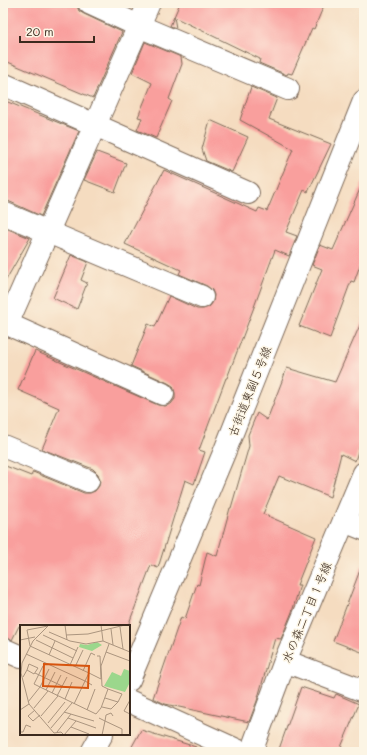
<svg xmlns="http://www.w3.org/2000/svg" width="367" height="755" font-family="Mali,'Klee One',sans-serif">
<rect width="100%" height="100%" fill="#fcf5e5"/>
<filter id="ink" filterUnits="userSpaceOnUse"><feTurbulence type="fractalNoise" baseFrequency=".025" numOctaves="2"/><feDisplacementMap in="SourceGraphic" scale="8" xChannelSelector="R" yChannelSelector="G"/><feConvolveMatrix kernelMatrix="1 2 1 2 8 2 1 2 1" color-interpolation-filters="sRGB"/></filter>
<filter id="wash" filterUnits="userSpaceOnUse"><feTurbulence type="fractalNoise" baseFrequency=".012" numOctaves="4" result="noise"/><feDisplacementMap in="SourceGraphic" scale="16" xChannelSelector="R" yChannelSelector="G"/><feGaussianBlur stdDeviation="0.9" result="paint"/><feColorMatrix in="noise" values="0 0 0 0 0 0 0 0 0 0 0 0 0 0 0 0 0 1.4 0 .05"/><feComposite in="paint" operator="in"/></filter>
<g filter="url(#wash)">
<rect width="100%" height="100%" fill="#f5dcc0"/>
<g id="blocks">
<g fill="#f99f9d">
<path d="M 3,3 L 71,3 L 77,6 L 79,11 L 84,14 L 122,32 L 93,98 L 3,60 Z"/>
<path d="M 180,3 L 325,3 L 314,29 L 312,28 L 292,74 L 288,73 L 287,75 L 259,63 L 260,59 L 174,17 L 176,28 L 170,26 Z"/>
<path d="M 145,42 L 181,57 L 182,64 L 169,99 L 172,101 L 156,138 L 137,130 L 142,118 L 138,117 L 152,83 L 132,73 Z"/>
<path d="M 251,87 L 277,98 L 269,119 L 331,144 L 308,192 L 304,190 L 286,232 L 297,236 L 289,256 L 275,250 L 254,307 L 227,378 L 226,378 L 199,450 L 205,452 L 194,484 L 185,480 L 158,568 L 151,565 L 128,626 L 19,626 L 12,640 L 3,637 L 3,465 L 31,476 L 33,472 L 84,493 L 90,493 L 95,491 L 99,486 L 100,480 L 98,474 L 93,469 L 42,449 L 59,408 L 18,390 L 35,351 L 158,405 L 165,406 L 171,404 L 175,399 L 175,393 L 173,386 L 168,383 L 131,366 L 148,324 L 155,327 L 169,296 L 197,309 L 203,309 L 209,307 L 213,302 L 214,295 L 212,290 L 207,286 L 179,274 L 181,270 L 125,244 L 164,170 L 257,212 L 259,208 L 267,211 L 293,149 L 240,120 Z"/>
<path d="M 3,100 L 79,131 L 41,216 L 8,201 L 3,201 Z"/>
<path d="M 210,120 L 248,137 L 232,172 L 206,161 L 202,149 Z"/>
<path d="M 97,152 L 126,163 L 115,192 L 84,180 Z"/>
<path d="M 364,180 L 364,254 L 354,282 L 351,281 L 330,338 L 299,326 L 322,269 L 312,265 L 320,245 L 333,250 Z"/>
<path d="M 3,227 L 30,238 L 3,285 Z"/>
<path d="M 71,255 L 88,262 L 81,280 L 87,283 L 77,309 L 53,298 Z"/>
<path d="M 364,316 L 364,432 L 355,461 L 341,454 L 330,497 L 279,476 L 263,514 L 316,537 L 297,585 L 300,585 L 292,612 L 281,639 L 275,638 L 257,701 L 249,722 L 165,704 L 153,698 L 181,617 L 185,619 L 197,584 L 199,585 L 207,552 L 217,556 L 230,508 L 231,508 L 249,446 L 248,435 L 257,413 L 267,420 L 287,368 L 335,382 Z"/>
<path d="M 362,565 L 364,565 L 364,653 L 333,641 Z"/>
<path d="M 301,687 L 334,698 L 336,694 L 359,704 L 339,752 L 278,752 Z"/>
<path d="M 141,730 L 196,747 L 195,752 L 129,752 Z"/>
</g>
</g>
</g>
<g filter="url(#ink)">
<use href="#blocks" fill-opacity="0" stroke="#7c6857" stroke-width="1"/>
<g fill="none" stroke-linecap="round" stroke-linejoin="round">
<g stroke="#7c6857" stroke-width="24">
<g id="minor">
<path d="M 89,3 L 139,26 L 288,89"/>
<path d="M 3,84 L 248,193"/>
<path d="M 3,213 L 202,297"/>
<path d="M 3,322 L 163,394"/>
<path d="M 7,324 L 149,3"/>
<path d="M 3,446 L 88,481"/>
<path d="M 344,521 L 364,529"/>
<path d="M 3,649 L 21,657"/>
<path d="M 285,661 L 364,691"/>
<path d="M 129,680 L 224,453 L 364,101"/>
<path d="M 129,701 L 241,752"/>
<path d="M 92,752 L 102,734"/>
<path d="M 251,752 L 285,661 L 364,473"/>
</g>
</g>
<use href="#minor" stroke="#fff" stroke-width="22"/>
</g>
</g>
<g text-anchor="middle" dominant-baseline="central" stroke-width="3" stroke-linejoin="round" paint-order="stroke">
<g font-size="12" fill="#3b2a1e" stroke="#fcf5e5">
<text transform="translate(249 391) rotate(-68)">古街道東副５号線</text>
<text transform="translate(306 612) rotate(-67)">水の森二丁目１号線</text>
</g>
</g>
<g transform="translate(20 625)">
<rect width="110" height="110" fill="#f5dcc0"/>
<path d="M 77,17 L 82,20 L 72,26 L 59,22 L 60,19 L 67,20 ZM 104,44 L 110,46 L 110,57 L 105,67 L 84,61 L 92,47 L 101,51 Z" fill="#9bd78c"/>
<path fill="none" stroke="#ab957f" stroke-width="1" d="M 45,0 L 47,15M 81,0 L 83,16M 28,1 L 7,5 L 10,21 L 69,48 L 65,56 L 72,60M 100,2 L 103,24M 91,4 L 93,20M 29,7 L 50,16 L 66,19 L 83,16 L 110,27M 23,10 L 57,26M 46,10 L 68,9 L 105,0M 0,15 L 15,12M 16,15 L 53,33M 86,27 L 110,36M 6,29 L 65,56 L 54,79M 29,30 L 35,16M 50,40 L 58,22M 55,42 L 63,25M 63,46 L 71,28 L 75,30M 15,48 L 42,61M 69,48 L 81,54 L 80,31 L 77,31M 3,52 L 7,45 L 14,49 L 18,43 L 9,39 L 7,45M 20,62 L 14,59 L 23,41M 20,62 L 29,44M 26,65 L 35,47M 32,68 L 41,50M 37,71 L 47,52M 85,73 L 98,77 L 102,69 L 88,64M 45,74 L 52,57M 110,75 L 104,86 L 110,89M 8,77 L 20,62 L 76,89 L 81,83 L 88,64 L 82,61 L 81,41 L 89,19M 9,79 L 34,108 L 41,107 L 44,110M 82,82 L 91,84 L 98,77M 14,83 L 28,66M 0,85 L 9,79 L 1,48 L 2,38 L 13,16 L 28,1M 15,85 L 8,91 L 13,96 L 20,90M 67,85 L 75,64M 44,87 L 74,96M 21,91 L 38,71M 48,93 L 76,103M 79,93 L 85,96 L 86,90 L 91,88 L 93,91M 28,98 L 45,77M 51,102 L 69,109M 31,103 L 52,78M 0,107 L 3,107 L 6,100 L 11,102M 37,107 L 51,89M 44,110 L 56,96M 82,110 L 85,96 L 102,104 L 102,110"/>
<path fill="#d7540e" fill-opacity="0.15" stroke="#d7540e" stroke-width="2" d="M 24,39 L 69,41 L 68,63 L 23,61 Z"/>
<rect width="110" height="110" fill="none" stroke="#3b2a1e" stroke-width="2"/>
</g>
<rect width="367" height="755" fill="none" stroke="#fcf5e5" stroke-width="16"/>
<path d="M20 36v6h74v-6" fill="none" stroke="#3b2a1e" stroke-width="2"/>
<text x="26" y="36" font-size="12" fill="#3b2a1e" stroke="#fcf5e5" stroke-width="3" paint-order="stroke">20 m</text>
</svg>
